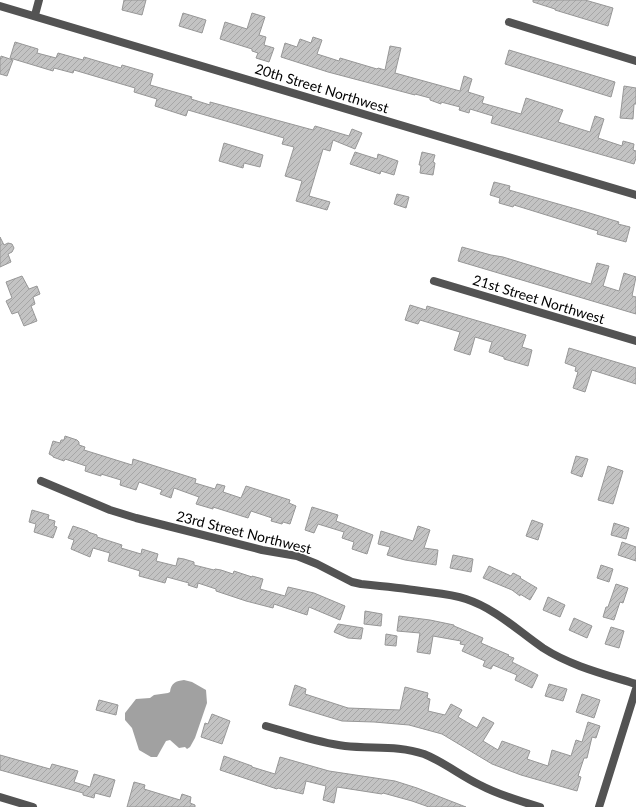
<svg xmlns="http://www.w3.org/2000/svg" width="636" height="807" font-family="Lato,sans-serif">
<defs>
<pattern id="building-hatch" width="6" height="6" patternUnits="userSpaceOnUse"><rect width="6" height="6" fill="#c3c3c3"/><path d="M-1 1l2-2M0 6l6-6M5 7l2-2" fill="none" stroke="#a6a6a6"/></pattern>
</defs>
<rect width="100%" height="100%" fill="#fff"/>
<path fill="#a1a1a1" d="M 184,680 L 192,682 L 206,690 L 207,703 L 195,738 L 190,747 L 187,749 L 185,747 L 179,748 L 170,740 L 166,741 L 157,757 L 151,757 L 139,750 L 132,728 L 125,720 L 125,713 L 136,699 L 150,698 L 154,695 L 168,693 L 170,692 C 171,683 176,681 184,680 Z"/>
<g fill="url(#building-hatch)" stroke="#979797">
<path d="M 124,0 L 146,0 L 142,15 L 122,10 Z"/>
<path d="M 533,0 L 585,0 L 613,8 L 608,26 L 555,10 L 555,9 L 533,2 Z"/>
<path d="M 183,13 L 206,20 L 202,33 L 179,26 Z"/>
<path d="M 252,13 L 265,17 L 259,35 L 266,37 L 264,45 L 274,48 L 269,62 L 256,58 L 258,53 L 252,51 L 252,49 L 220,39 L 225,22 L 247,29 Z"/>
<path d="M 313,37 L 322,40 L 317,54 L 339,61 L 340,58 L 377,69 L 378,68 L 385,70 L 390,46 L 401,48 L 395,73 L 460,91 L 464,76 L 472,79 L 468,92 L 484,97 L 482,103 L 521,114 L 526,98 L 563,110 L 558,122 L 590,132 L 595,116 L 604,119 L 598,138 L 622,146 L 623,141 L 634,144 L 633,150 L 636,151 L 636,158 L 634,164 L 491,123 L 493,116 L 470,109 L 469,113 L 459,110 L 460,107 L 441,102 L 441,104 L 430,100 L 430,98 L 415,94 L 415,95 L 328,72 L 281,57 L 285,43 L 297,47 L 300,39 L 311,43 Z"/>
<path d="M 15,42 L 38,49 L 37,53 L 56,58 L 58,53 L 83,60 L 84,57 L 121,68 L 122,65 L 153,74 L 150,85 L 192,97 L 191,99 L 210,105 L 210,102 L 313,130 L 315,126 L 349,136 L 352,129 L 362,133 L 355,149 L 333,140 L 330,151 L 323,149 L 309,196 L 330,202 L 327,210 L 296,201 L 302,181 L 285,176 L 294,147 L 282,144 L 284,138 L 188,110 L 186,116 L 155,106 L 157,99 L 134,92 L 135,88 L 74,70 L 73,73 L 54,68 L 53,71 L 10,58 Z"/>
<path d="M 509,50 L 615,82 L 611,97 L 505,64 Z"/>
<path d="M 1,56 L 13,60 L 7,76 L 0,74 L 0,61 Z"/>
<path d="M 624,86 L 636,88 L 636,104 L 634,104 L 633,119 L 620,118 Z"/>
<path d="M 224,143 L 263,155 L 260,167 L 244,163 L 243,168 L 219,161 Z"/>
<path d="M 355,152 L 377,159 L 378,154 L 398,161 L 394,175 L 381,171 L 380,174 L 350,164 Z"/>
<path d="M 422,152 L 435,155 L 433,162 L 435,163 L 433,175 L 420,173 L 421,165 L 419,165 Z"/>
<path d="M 494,182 L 510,186 L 509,190 L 583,211 L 619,222 L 618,224 L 630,227 L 626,242 L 597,234 L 598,231 L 514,205 L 513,207 L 499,203 L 500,198 L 490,195 Z"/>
<path d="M 397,194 L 409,197 L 406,208 L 394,204 Z"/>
<path d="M 0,237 L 4,245 L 8,243 L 12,244 L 14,248 L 12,252 L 8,254 L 11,262 L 0,267 Z"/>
<path d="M 462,247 L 491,255 L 503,257 L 591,284 L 597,263 L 609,266 L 603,286 L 619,291 L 624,273 L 636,277 L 632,296 L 636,297 L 636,314 L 458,261 Z"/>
<path d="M 22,276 L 29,289 L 37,286 L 40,294 L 33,297 L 35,304 L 31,306 L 37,321 L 24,326 L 18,312 L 12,314 L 6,301 L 12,298 L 6,282 Z"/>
<path d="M 410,305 L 426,310 L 427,306 L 526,335 L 522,347 L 532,350 L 528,366 L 504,359 L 504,357 L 489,352 L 492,342 L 475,337 L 470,355 L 454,350 L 460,332 L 420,320 L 418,324 L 405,320 Z"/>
<path d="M 569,348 L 636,368 L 636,384 L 592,370 L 585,392 L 573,388 L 578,372 L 575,371 L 576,367 L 565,363 Z"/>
<path d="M 65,436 L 77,440 L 79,442 L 79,445 L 85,447 L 84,450 L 132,465 L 133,459 L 196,479 L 195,483 L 215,489 L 217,484 L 225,486 L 223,492 L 241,498 L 246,486 L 290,500 L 289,503 L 296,506 L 290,524 L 283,522 L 282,524 L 271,521 L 272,518 L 251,511 L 248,518 L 213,507 L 213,509 L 196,504 L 199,497 L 174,488 L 171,498 L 160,494 L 162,490 L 139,482 L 136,490 L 120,485 L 121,480 L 101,474 L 101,476 L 85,471 L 86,466 L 65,459 L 64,461 L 53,457 L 53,456 L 49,454 L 53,441 L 60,443 L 61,440 L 64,440 Z"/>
<path d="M 576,456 L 588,459 L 582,477 L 571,473 Z"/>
<path d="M 608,466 L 623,471 L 613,504 L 598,500 Z"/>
<path d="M 312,507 L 338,515 L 336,521 L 373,535 L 367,554 L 352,549 L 354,542 L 342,538 L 344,532 L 318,524 L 314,533 L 305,530 Z"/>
<path d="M 32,510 L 49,515 L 48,519 L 55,521 L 54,526 L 57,527 L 53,538 L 34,532 L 36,524 L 29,522 Z"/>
<path d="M 532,520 L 543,524 L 538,540 L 526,536 Z"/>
<path d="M 614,523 L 629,528 L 626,539 L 611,535 Z"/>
<path d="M 73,526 L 88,531 L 88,532 L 97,535 L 97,537 L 122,545 L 121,548 L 141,554 L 142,549 L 158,554 L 156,561 L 176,566 L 178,558 L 184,559 L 194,562 L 194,565 L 214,570 L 215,569 L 221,570 L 233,574 L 234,571 L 252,577 L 252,576 L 263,579 L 260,589 L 285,596 L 288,587 L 314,593 L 345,606 L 340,620 L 309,607 L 307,615 L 274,604 L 273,608 L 246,601 L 216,591 L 216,589 L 198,583 L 197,588 L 188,585 L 189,583 L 167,577 L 165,583 L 139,576 L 140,571 L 108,561 L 110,553 L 93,548 L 90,557 L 71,549 L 74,540 L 68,538 Z"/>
<path d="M 418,526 L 430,530 L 424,548 L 438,550 L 436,565 L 405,560 L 387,555 L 390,547 L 378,544 L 381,531 L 413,541 Z"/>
<path d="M 622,542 L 636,547 L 636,561 L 618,555 Z"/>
<path d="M 453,555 L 473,559 L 471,572 L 450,568 Z"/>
<path d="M 601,565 L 613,569 L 609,582 L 597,578 Z"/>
<path d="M 489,566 L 511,576 L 513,573 L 521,577 L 520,578 L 537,588 L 530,600 L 520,594 L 520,596 L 512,590 L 483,578 Z"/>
<path d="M 616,584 L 628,588 L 623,603 L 620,602 L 614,620 L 603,617 L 606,607 L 608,607 Z"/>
<path d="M 548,597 L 565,605 L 560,617 L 543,610 Z"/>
<path d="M 365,611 L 382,614 L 381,626 L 364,624 Z"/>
<path d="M 399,616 L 430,620 L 454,625 L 454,626 L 483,638 L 481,643 L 509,655 L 508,656 L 514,658 L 512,662 L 538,675 L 532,688 L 515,680 L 517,675 L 493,665 L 491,669 L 483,666 L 485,661 L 462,651 L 465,645 L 460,644 L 461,641 L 433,636 L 430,654 L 417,652 L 420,633 L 397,631 Z"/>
<path d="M 574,618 L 592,626 L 587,638 L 569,630 Z"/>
<path d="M 338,624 L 363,628 L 361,639 L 348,638 L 334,632 Z"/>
<path d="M 611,627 L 624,631 L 619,648 L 605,644 Z"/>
<path d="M 386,634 L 397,636 L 396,646 L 385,645 Z"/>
<path d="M 549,684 L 567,689 L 563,701 L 545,696 Z"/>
<path d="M 295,685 L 306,689 L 305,694 L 348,708 L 400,710 L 405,687 L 428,693 L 427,698 L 430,699 L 428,711 L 445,715 L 451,704 L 462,710 L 458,717 L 477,728 L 483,717 L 494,723 L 483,741 L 498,750 L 502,741 L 530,751 L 527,759 L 548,766 L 552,750 L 571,756 L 576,740 L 582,742 L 588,722 L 600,726 L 596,738 L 592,737 L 587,758 L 584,758 L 578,776 L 581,777 L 577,791 L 521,775 L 492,764 L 442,734 L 409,725 L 374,722 L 342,721 L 289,705 Z"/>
<path d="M 582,694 L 600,700 L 594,718 L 576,712 Z"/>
<path d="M 99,700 L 118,705 L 116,715 L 96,710 Z"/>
<path d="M 212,714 L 230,721 L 222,744 L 201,737 L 205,723 L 208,724 Z"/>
<path d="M 0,755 L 50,769 L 52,764 L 78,771 L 74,782 L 90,787 L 94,774 L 115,780 L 110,797 L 95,793 L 94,798 L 83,795 L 83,793 L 0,770 Z"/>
<path d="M 224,756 L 252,766 L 252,767 L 275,774 L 280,757 L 329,771 L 395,781 L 417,788 L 466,807 L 429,807 L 412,801 L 383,793 L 382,794 L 337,787 L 334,803 L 323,800 L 326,786 L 306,781 L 303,794 L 278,788 L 277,789 L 220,770 Z"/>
<path d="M 134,782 L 145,785 L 144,789 L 180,800 L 182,794 L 191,797 L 190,803 L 195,805 L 195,807 L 127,807 Z"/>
</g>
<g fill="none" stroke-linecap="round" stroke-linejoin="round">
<g stroke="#535353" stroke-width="8">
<path d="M 0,6 L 636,195"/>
<path d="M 35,15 L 39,0"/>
<path d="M 509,22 L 636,61"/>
<path d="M 434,281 L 636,341"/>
<path d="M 41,481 L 110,510 L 136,518 L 262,550 L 297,556 L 317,564 L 352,582 L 361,584 C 381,586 401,588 421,591 C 436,593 452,594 466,599 C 496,609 517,630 543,648 C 571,666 604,674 636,684"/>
<path d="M 266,726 C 292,733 318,743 345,746 C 372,749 398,745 424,754 C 444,762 461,776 480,785 C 499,795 519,801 540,807"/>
<path d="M 0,797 L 33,807"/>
</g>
<path stroke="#535353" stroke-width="8" d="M 599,807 L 636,689"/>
</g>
<g text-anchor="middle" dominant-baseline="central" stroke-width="3" stroke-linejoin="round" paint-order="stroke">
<g font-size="14" fill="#000" stroke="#fff">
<text transform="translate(322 88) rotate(17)">20th Street Northwest</text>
<text transform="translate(539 299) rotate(17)">21st Street Northwest</text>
<text transform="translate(244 532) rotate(14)">23rd Street Northwest</text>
</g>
</g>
</svg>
